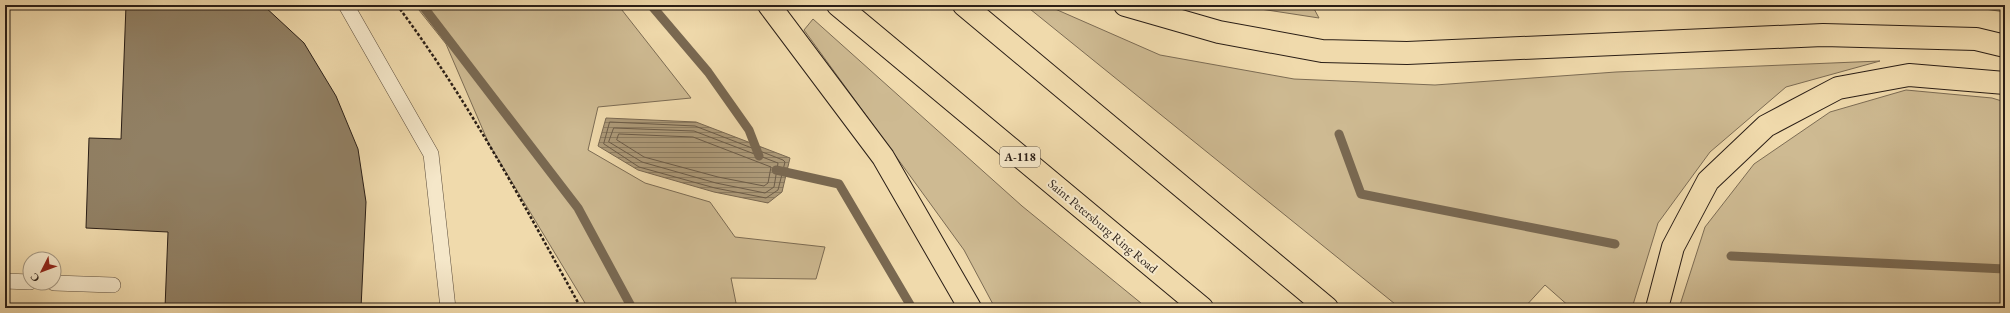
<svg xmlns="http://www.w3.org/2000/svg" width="2010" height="313" font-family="'EB Garamond',serif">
<defs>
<pattern id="water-rules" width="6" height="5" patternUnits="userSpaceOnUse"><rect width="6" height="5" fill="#ad9a79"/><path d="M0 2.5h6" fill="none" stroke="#8d7d62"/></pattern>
</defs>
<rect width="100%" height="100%" fill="#f0daac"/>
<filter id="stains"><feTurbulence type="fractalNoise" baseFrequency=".005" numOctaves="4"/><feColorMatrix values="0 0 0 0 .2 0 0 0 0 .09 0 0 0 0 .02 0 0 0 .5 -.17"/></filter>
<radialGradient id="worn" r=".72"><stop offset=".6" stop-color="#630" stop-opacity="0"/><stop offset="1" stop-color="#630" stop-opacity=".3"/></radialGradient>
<g fill="#ceba92" stroke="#7c6c54">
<path d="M 415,5 L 618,5 L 691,98 L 598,107 L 588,150 L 645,183 L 710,202 L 735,237 L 825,247 L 816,279 L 731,278 L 737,308 L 588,308 L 489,144 L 446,44 Z"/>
<path d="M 1025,5 L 1046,5 L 1160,55 L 1294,79 L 1435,85 L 1616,72 L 1880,61 L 1786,87 L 1710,152 L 1658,223 L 1632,308 L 1571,308 L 1545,285 L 1524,308 L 1400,308 Z"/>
<path d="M 1245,5 L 1312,5 L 1319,18 L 1254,8 Z"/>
<path d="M 1884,5 L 2005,5 L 2005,12 L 1965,6 L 1883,6 Z"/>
<path d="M 813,19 L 1022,206 L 1147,308 L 995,308 L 964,250 L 804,30 Z"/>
<path d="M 1906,90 L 1992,98 L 2005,102 L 2005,308 L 1679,308 L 1705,227 L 1754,164 L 1830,112 Z"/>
</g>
<path fill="url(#water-rules)" stroke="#796851" d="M 606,118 L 696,122 L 790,158 L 782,192 L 768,203 L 714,192 L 638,170 L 598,146 Z"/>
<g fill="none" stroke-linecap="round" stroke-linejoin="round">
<g stroke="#6c5c48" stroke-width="1">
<path d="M 610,122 L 695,126 L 783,160 L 785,162 L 778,190 L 766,198 L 715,188 L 639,167 L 604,144 Z"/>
<path d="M 614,128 L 694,131 L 778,163 L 774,187 L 765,193 L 716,183 L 642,162 L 609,142 Z"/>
<path d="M 619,134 L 693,137 L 771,167 L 768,183 L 764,186 L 718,177 L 644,157 L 617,140 Z"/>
</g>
<g stroke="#796851" stroke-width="9">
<path d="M 422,5 L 578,208 L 632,308"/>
<path d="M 651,5 L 708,72 L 749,130 L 759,156"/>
<path d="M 1339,134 L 1361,194 L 1615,244"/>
<path d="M 776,170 L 839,184 L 912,308"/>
<path d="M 1731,256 L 2005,269"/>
</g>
</g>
<path fill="#918064" stroke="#2a1e16" d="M 126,5 L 263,5 L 304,43 L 336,96 L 358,149 L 366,202 L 361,308 L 165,308 L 168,232 L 86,228 L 89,138 L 121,139 Z"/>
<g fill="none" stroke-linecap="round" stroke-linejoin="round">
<g stroke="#5c4d3c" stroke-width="16">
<g id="service">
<path d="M 346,5 L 431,154 L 448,308"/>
<path d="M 5,281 L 30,282"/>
<path d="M 54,283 L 113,285"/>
</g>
</g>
<g stroke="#2a1e16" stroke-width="24">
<g id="primary">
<path d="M 769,5 L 883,157 L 970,308"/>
<path d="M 1125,5 L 1219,32 L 1322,51 L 1407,53 L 1823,35 L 1976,39 L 2005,46"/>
<path d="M 1657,308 L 1673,247 L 1708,181 L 1766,126 L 1838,88 L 1909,75 L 2005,83"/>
</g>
</g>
<g stroke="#2a1e16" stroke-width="24">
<g id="motorway">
<path d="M 838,5 L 1202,308"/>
<path d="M 964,5 L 1327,308"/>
</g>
</g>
<path stroke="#2a1e16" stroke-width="2.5" stroke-dasharray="3 2" stroke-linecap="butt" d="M 397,5 C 468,100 524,205 581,308"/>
<use href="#service" stroke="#f5e7c9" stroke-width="15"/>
<use href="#primary" stroke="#f0daac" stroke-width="22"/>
<use href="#motorway" stroke="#f0daac" stroke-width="22"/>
</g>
<g text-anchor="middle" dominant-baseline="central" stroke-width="4" stroke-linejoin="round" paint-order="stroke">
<rect fill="#f5e7c9" stroke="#675a4c" stroke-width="1" x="1000" y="147" width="40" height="20" rx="3"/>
<g font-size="12" font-weight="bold" fill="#2a1e16">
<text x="1020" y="157">А-118</text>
</g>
<g font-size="13" fill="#2a1e16" stroke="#f5e7c9">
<text transform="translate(1103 226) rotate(40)">Saint Petersburg Ring Road</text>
</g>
</g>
<rect width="2010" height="313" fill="none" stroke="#f0daac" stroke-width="20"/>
<rect x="6" y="6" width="1998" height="301" fill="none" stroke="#2a1e16" stroke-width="2"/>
<rect x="10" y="10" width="1990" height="293" fill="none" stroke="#2a1e16"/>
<g transform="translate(42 271) rotate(228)"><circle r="19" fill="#f5e7c9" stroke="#a49781"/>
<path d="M0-3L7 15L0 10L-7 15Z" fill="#8f2418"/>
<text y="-6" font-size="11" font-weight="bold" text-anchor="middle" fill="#2a1e16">С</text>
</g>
<rect width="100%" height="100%" filter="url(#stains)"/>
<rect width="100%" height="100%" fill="url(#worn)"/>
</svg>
